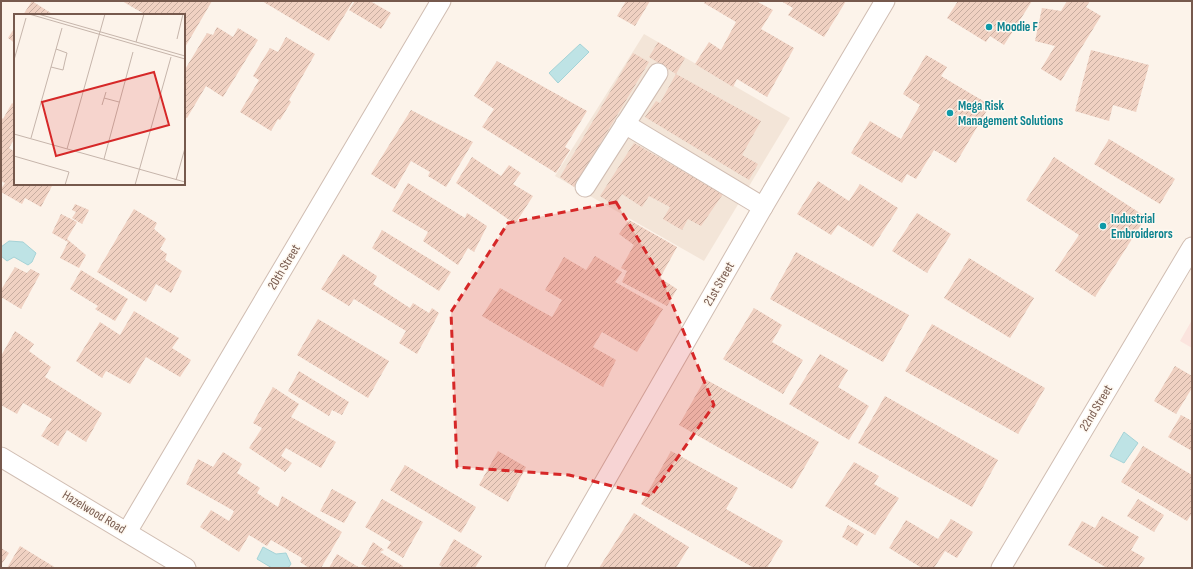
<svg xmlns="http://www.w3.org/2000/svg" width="1193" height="569" font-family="'Sofia Sans Condensed',sans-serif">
<defs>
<pattern id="building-hatch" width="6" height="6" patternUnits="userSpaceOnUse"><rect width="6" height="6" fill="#f0d1c2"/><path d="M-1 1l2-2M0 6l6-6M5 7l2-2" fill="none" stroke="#c7ada0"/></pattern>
</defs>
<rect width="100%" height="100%" fill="#fcf3ea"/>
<path fill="#f3e5d8" d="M 644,34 L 790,118 L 704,261 L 555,176 Z"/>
<path fill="#fbe4de" d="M 1192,320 L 1192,348 L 1180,341 Z"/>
<g fill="#bee3e5" stroke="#a5d3d7">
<path d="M 580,44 L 589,52 L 558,83 L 549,73 Z"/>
<path d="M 9,241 L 23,242 L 36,253 L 32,262 L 28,265 L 14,257 L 7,261 L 1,256 L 1,247 Z"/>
<path d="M 1124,432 L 1138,443 L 1124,463 L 1110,456 Z"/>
<path d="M 263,547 L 276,554 L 286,553 L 291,564 L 288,568 L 272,568 L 257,559 Z"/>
</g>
<g fill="url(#building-hatch)">
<path d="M 32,1 L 54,15 L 23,15 Z"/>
<path d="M 122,1 L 212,1 L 184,49 L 184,15 L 146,15 Z"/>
<path d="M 262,1 L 353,1 L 329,41 Z"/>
<path d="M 355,1 L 370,1 L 391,13 L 381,29 L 349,10 Z"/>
<path d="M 626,1 L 650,1 L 635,26 L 617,16 Z"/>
<path d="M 705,1 L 756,1 L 773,10 L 761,29 L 794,48 L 767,97 L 737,79 L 733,87 L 695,64 L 709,42 L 721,50 L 736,22 L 704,3 Z"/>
<path d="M 781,1 L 846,1 L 824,37 L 788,15 L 793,8 Z"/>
<path d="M 958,1 L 1032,1 L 1004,45 L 990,36 L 986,42 L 947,18 Z"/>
<path d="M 1067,1 L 1090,1 L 1086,7 L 1101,16 L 1061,81 L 1041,69 L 1055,46 L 1035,41 L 1042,8 L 1061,11 Z"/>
<path d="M 15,27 L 15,43 L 8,38 Z"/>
<path d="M 217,27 L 233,37 L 238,28 L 258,40 L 223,97 L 206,86 L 187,118 L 184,117 L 184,71 L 207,33 L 213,35 Z"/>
<path d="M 286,37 L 315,54 L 289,100 L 291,102 L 280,120 L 278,119 L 271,131 L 240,112 L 259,80 L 253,76 L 270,48 L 278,52 Z"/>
<path d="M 658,42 L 685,58 L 676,74 L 761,121 L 742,155 L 758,164 L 749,180 L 645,117 L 656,101 L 660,103 L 676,74 L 649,57 Z"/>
<path d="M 1091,50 L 1149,65 L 1136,112 L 1113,105 L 1109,121 L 1075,111 Z"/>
<path d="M 633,53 L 649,62 L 574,187 L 560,177 Z"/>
<path d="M 926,55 L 947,67 L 941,76 L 990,105 L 956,163 L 934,150 L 916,179 L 907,174 L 902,183 L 851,153 L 870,121 L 901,139 L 920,105 L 903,94 Z"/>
<path d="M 497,61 L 587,111 L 565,147 L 570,150 L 556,173 L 482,127 L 494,109 L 474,96 Z"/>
<path d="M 12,103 L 15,105 L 15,138 L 9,148 L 15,152 L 15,184 L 53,184 L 41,207 L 25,198 L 22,204 L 1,192 L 1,189 L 5,183 L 1,181 L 1,117 L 3,119 Z"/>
<path d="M 411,110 L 473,142 L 446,187 L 428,176 L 430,172 L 411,161 L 395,189 L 371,174 Z"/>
<path d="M 1109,139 L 1175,179 L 1160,204 L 1094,164 Z"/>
<path d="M 634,143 L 723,194 L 701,226 L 688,219 L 682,230 L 663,219 L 670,207 L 649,196 L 642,207 L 622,194 L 615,206 L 600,196 Z"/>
<path d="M 472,157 L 501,176 L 509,165 L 521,173 L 513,184 L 533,196 L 515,224 L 456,183 Z"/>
<path d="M 1054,157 L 1146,217 L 1095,297 L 1055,271 L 1079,235 L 1026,200 Z"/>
<path d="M 818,181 L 849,201 L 860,184 L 898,208 L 873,247 L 838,225 L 831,235 L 797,214 Z"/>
<path d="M 408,183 L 465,218 L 467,213 L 487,226 L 474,252 L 468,248 L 458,265 L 423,241 L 428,232 L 392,211 Z"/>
<path d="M 75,204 L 89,210 L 82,224 L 72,218 L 76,212 L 72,210 Z"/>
<path d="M 134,209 L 157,223 L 154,229 L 166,239 L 160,249 L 167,254 L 165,260 L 182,271 L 171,293 L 156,284 L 146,302 L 97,272 Z"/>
<path d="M 917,213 L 951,234 L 927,273 L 892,251 Z"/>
<path d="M 61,214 L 77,222 L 67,239 L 86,255 L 79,268 L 60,258 L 68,242 L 52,233 Z"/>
<path d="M 629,220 L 677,247 L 660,278 L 677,289 L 667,306 L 622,282 L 627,271 L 621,268 L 634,245 L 619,234 Z"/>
<path d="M 382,230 L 451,272 L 439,291 L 372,248 Z"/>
<path d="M 796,252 L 909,315 L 883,362 L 770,299 Z"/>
<path d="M 343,254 L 377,276 L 373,284 L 410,308 L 413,303 L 429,313 L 432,308 L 439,313 L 417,354 L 399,343 L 406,331 L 354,299 L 349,306 L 321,289 Z"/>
<path d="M 595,256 L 622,272 L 615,282 L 663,309 L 637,352 L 602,332 L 593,347 L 616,360 L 603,387 L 482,316 L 500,288 L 552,317 L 562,300 L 545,290 L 564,257 L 586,270 Z"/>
<path d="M 969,258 L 1034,298 L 1010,338 L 944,298 Z"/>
<path d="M 15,267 L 27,273 L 31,269 L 40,274 L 21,309 L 1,297 L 1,290 Z"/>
<path d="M 81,270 L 128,299 L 115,321 L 95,309 L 98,306 L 70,289 Z"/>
<path d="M 754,308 L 782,325 L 772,342 L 803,360 L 783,394 L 723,359 Z"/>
<path d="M 134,311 L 179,338 L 172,348 L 191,360 L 180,377 L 146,357 L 130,384 L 106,371 L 102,378 L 76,361 L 100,322 L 120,335 Z"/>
<path d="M 318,319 L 389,361 L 368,398 L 297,355 Z"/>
<path d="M 932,324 L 1045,388 L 1018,434 L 905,371 Z"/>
<path d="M 15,331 L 34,344 L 29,351 L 51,367 L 45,377 L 102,413 L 86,442 L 67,430 L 58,446 L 41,436 L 52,419 L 23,403 L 17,414 L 1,405 L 1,356 Z"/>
<path d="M 820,354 L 848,370 L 838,387 L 869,406 L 849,440 L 789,404 Z"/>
<path d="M 1175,366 L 1192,376 L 1192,388 L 1176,414 L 1154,401 Z"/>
<path d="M 299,371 L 349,402 L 342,415 L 332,410 L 329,416 L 288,391 Z"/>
<path d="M 705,379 L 819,442 L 792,489 L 679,425 Z"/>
<path d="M 273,387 L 299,404 L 291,417 L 336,442 L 321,468 L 286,448 L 281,456 L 292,463 L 285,472 L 249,448 L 262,428 L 253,423 Z"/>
<path d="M 885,396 L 998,460 L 972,507 L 858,443 Z"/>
<path d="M 1181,415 L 1192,421 L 1192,451 L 1168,437 Z"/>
<path d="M 1143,446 L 1192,475 L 1192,513 L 1187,521 L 1121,482 Z"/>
<path d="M 498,451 L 526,467 L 508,502 L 479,485 Z"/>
<path d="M 671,451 L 738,488 L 726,509 L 783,541 L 767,568 L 754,568 L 641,504 Z"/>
<path d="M 223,452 L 242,464 L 237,473 L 260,488 L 257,493 L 278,507 L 282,496 L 342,532 L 321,568 L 309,568 L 300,562 L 302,558 L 271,540 L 267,546 L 249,535 L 239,552 L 200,527 L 211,510 L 229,521 L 234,511 L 186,484 L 198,459 L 213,467 Z"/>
<path d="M 854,462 L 879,476 L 874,484 L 899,498 L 875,535 L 825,506 Z"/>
<path d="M 405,465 L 476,507 L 461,533 L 390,490 Z"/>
<path d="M 332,489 L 356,502 L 344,523 L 320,511 Z"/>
<path d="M 382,499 L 423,522 L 403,558 L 387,548 L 391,542 L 365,527 Z"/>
<path d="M 1138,499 L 1164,515 L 1154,532 L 1127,516 Z"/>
<path d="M 634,513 L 689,547 L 676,568 L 599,568 Z"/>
<path d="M 1102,516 L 1139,537 L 1131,550 L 1145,558 L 1138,568 L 1107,568 L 1068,545 L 1082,521 L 1095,528 Z"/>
<path d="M 951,519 L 973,532 L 957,558 L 945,551 L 934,568 L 922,568 L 889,548 L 906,520 L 938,539 Z"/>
<path d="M 848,525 L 864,534 L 857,546 L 842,537 Z"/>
<path d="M 454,539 L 482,556 L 475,568 L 444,568 L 439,565 Z"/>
<path d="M 373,542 L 384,550 L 380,552 L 403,566 L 402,568 L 369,568 L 361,564 Z"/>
<path d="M 20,546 L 56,568 L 7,568 Z"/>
<path d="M 1,548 L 9,553 L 1,565 Z"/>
<path d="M 337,554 L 360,568 L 329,568 Z"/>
</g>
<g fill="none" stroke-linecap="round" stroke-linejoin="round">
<g stroke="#d0bdb2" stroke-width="21">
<g id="street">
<path d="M 625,124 L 763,207"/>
<path d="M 585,187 L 658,73"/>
<path d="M 1,457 L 186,568"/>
<path d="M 127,532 L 441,1"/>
<path d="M 555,568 L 763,207 L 885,1"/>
<path d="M 1001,568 L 1192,247"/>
</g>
</g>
<use href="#street" stroke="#fff" stroke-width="19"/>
</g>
<path fill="#d62828" fill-opacity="0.2" stroke="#d62828" stroke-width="3" stroke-dasharray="8 5" stroke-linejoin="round" d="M 616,202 L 661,277 L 714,405 L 651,496 L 569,475 L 457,467 L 451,312 L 508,223 Z"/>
<g fill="#0f9aa8" stroke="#fef8f0" stroke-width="1.5">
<circle cx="989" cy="27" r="4"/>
<circle cx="950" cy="113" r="4"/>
<circle cx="1103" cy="226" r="4"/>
</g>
<g text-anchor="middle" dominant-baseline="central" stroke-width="3" stroke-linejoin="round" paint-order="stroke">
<g font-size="13" font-weight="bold" fill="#0d838f" stroke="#fef8f0" text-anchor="start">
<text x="997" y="27">Moodie F</text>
<text x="958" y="106">Mega Risk<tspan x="958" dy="15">Management Solutions</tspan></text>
<text x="1111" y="219">Industrial<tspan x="1111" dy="15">Embroiderors</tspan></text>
</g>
<g font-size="13" fill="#76594d" stroke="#fef8f0">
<text transform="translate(284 267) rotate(-59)">20th Street</text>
<text transform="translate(719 284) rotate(-60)">21st Street</text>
<text transform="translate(1096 408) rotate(-59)">22nd Street</text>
<text transform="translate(94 512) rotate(31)">Hazelwood Road</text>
</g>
</g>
<g transform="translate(14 14)">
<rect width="171" height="171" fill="#fcf3ea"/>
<path fill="none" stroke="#c6b5ab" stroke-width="1" d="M 15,0 L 171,45M 24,0 L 171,42M 163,25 L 169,0M 122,28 L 130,0M 0,46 L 12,4M 37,53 L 49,56 L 51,47 L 53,39 L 42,35M 90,84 L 105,88M 88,91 L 92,78M 0,120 L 171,168M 17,124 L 48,14M 53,135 L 91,0M 0,142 L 55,158 L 51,171M 90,145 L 119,38M 162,166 L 171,134M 121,171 L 157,43"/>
<path fill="#d62828" fill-opacity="0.15" stroke="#d62828" stroke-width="2" d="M 140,58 L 155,111 L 42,142 L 28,88 Z"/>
<rect width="171" height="171" fill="none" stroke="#76594d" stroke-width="2"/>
</g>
<rect width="1193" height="569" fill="none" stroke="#76594d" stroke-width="4"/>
</svg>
